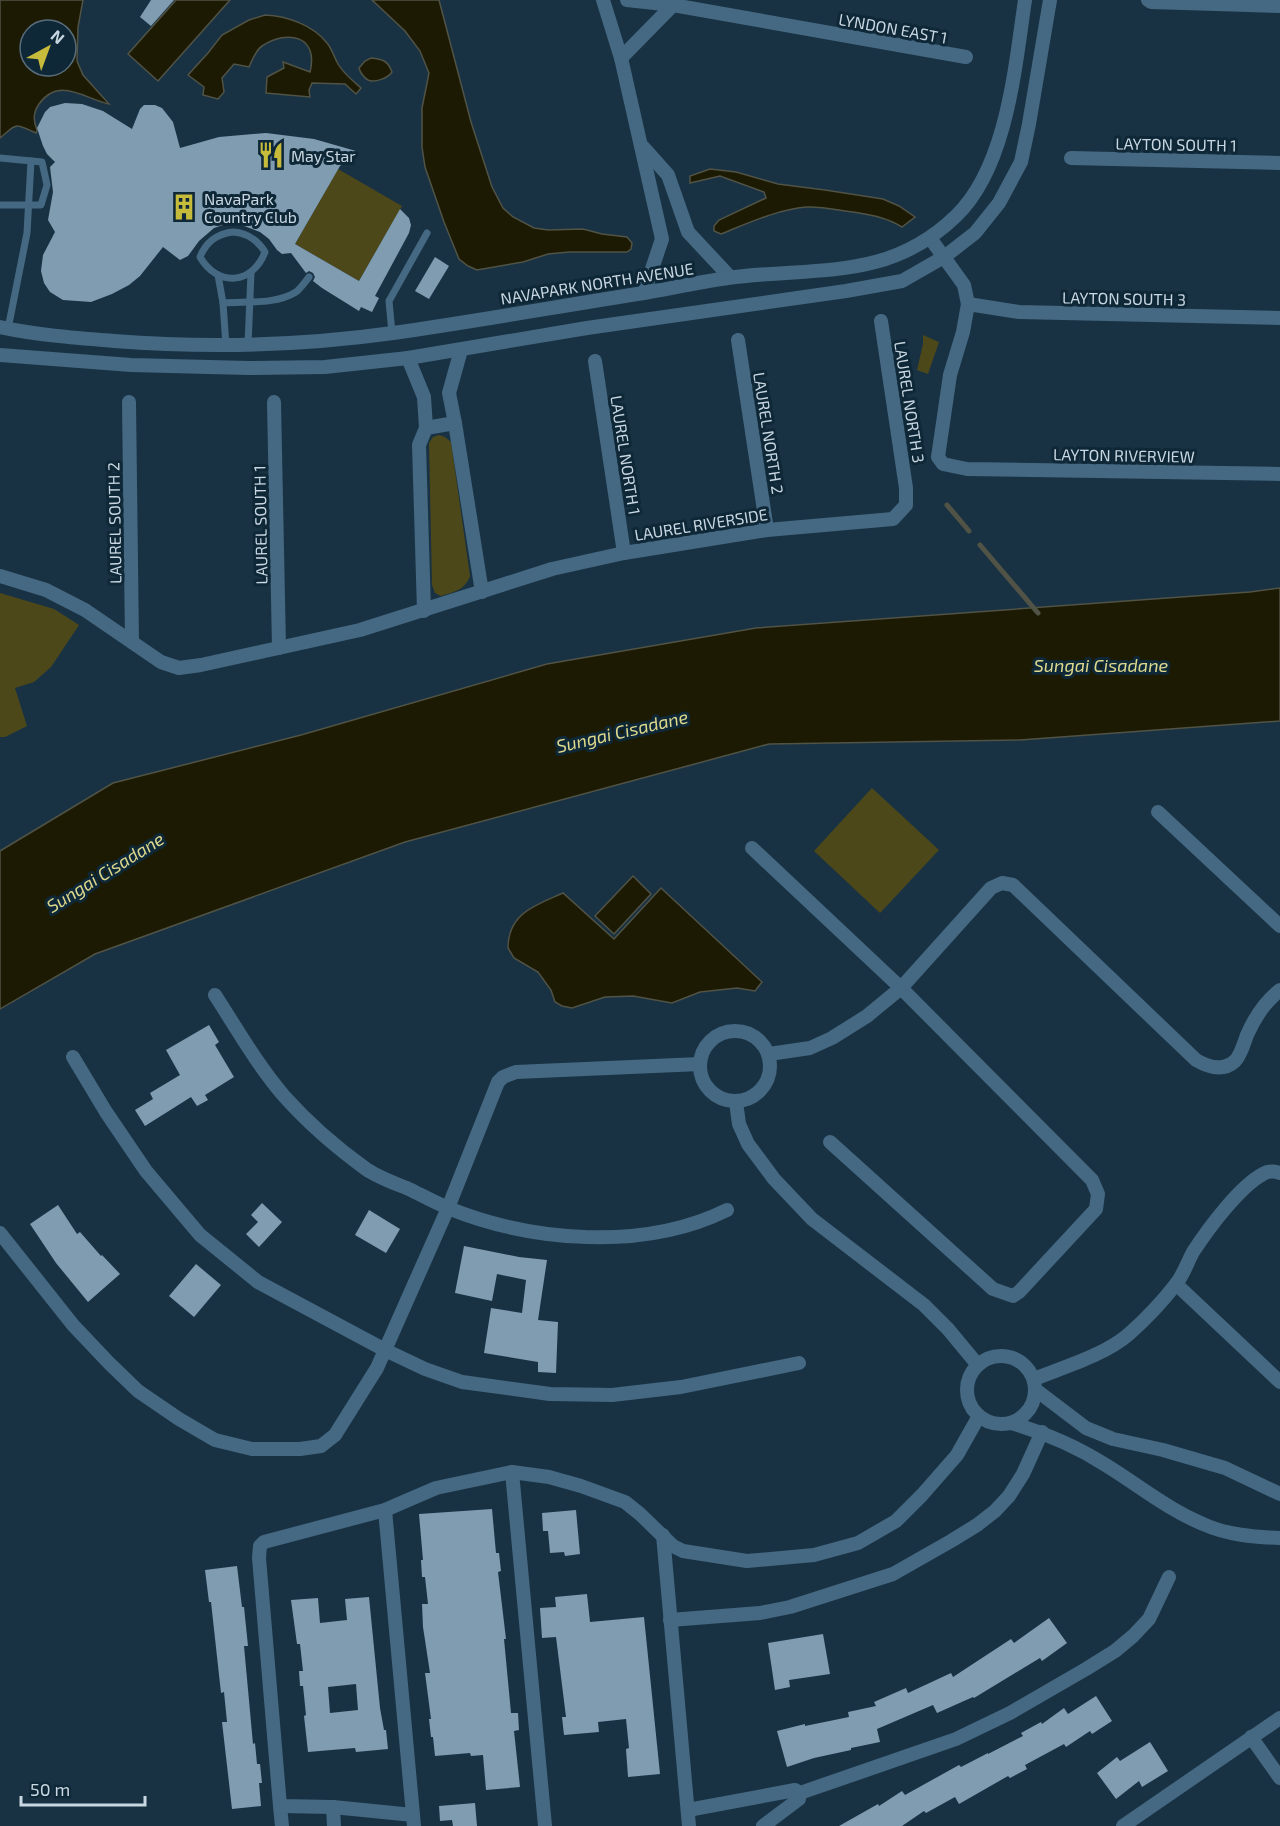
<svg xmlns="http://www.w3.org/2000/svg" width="1280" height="1826" font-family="'Exo 2',sans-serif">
<rect width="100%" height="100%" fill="#193243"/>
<g fill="#4d481a">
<path d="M 338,169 L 402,206 L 359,281 L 295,244 Z"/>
<path d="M 923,335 L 939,342 L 928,374 L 917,370 L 923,344 Z"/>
<path d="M 439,435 L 445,437 L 451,442 L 470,576 C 465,590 454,592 441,596 L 435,593 L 432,585 L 429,443 L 433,437 Z"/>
<path d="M 0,593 L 54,609 L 79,625 L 51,667 L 34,682 L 15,688 L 27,726 L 5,737 L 0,737 Z"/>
<path d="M 872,788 L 939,850 L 880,913 L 814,851 Z"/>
</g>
<g fill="#1c1a02" stroke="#505345" stroke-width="1.5" fill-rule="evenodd">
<path d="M 0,0 L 83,0 L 78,27 L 77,61 L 83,75 L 109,104 C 85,99 59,76 39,104 C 33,113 33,120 37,130 L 36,133 C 13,122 17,124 0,138 ZM 30,30 L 66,30 L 66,66 L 30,66 Z"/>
<path d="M 176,0 L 230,0 L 158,81 L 128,54 Z"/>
<path d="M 372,0 L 439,0 L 471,122 L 492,187 L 503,208 L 513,217 L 534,228 L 548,230 L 583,229 L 602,234 L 627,237 L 632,243 L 631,249 L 627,252 L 569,252 L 548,254 L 523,262 L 477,270 L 468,266 L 459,259 L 444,222 L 425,167 L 422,147 L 422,108 L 429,73 L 420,51 L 405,31 Z"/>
<path d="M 265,15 C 287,16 313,25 327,43 C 332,49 334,57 338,64 C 344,74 352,80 361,88 L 356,94 L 345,84 L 312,83 L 309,90 L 310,97 L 266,93 L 267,77 L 284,68 L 283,62 L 310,72 C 319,36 288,29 262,46 C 256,50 252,60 249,67 L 234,64 L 222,78 L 224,92 L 218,99 L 203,95 L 204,87 L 188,75 L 208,53 L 222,35 L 249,20 Z"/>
<path d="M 371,58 C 383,59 388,61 392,72 C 388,78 375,83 368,80 C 364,78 360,72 359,68 L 365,61 Z"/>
<path d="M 710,169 L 736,172 L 778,184 L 825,190 L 883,199 L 899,206 L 915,217 L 902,227 C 886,217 870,215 853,212 C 837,210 821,206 806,207 C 779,209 746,224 721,234 L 714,231 L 714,226 L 719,220 L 766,198 L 764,192 L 720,176 L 690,183 L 690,176 Z"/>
<path d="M 1280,588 L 1280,721 L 1020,740 L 769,744 L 405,842 L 95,954 L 0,1009 L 0,851 L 113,783 L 301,735 L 547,664 L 756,628 L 1250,592 Z"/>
<path d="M 633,876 L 651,894 L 614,934 L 595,916 Z"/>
<path d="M 661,888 L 762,982 L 755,991 L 737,988 L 700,992 L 672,1003 L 633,996 L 605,997 L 572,1008 L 562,1006 L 555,1002 L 551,990 L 538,972 L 514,958 L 508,948 C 508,913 536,905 563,893 L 614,939 Z"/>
</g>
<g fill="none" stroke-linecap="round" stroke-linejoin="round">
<g stroke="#505345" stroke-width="5">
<path d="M 947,505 L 969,531"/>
<path d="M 980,545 L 1038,613"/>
</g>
</g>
<g fill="#809cb1" fill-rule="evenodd">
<path d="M 151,0 L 174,0 L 151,26 L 140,17 Z"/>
<path d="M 65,103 L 82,104 L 103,111 L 132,129 L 140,109 L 144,105 L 155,105 L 162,108 L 173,122 L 180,148 L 219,137 L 266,133 L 314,139 L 356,151 L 340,166 L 295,244 L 359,281 L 400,209 L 409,218 L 411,225 L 409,233 L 375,296 L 379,298 L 372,312 L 361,307 L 359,311 L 322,288 L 313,281 L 315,277 L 313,273 L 309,271 L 306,273 L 291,253 L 282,254 L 277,250 L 269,239 L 260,232 L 239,224 L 226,224 L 214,228 L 199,241 L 188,256 L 180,260 L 163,247 L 140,276 L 129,285 L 112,294 L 91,302 L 63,300 L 50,292 L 44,283 L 41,271 L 43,255 L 55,232 L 48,220 L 53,192 L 50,167 L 55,162 L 47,154 L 43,146 L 37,128 L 45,112 L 50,107 Z"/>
<path d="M 435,257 L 449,266 L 429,299 L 415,291 Z"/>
<path d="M 209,1025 L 219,1042 L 215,1045 L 234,1077 L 205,1095 L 208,1100 L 197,1106 L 191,1097 L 145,1126 L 135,1110 L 153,1099 L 150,1093 L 180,1075 L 166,1050 Z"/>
<path d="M 262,1203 L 282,1222 L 259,1247 L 246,1234 L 258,1222 L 251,1215 Z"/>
<path d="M 58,1205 L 77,1234 L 80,1232 L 101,1256 L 102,1255 L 120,1274 L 88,1302 L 56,1263 L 30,1224 Z"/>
<path d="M 369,1210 L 400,1229 L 386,1253 L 355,1235 Z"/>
<path d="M 464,1246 L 519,1257 L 547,1260 L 538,1320 L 558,1322 L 556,1373 L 538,1372 L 538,1362 L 484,1353 L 491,1308 L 522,1313 L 526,1280 L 497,1274 L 492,1301 L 455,1293 Z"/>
<path d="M 196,1264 L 221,1285 L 194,1317 L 169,1296 Z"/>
<path d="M 492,1509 L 496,1553 L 499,1553 L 501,1571 L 498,1572 L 506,1639 L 504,1639 L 511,1713 L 518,1713 L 519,1730 L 514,1731 L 520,1787 L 486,1790 L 483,1755 L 471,1756 L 470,1753 L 435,1756 L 433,1737 L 431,1737 L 429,1719 L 431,1719 L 425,1673 L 430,1673 L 423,1627 L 422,1604 L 428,1604 L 425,1577 L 422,1577 L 421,1560 L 423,1560 L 419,1514 Z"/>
<path d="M 576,1510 L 580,1554 L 565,1556 L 564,1552 L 550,1553 L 548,1531 L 543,1531 L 542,1513 Z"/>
<path d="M 237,1566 L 242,1607 L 244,1607 L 248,1646 L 244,1646 L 253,1744 L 255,1743 L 257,1764 L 260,1764 L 262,1783 L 259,1783 L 261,1806 L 232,1809 L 222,1722 L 227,1722 L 224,1692 L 221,1693 L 211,1602 L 209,1602 L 205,1570 Z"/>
<path d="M 587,1594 L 590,1622 L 644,1617 L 660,1774 L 628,1777 L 626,1749 L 629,1748 L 626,1719 L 598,1722 L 599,1732 L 564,1735 L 562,1717 L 566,1717 L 556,1637 L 542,1638 L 540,1608 L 556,1607 L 555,1597 Z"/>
<path d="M 369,1597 L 380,1708 L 384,1730 L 386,1730 L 388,1749 L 356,1752 L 355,1748 L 308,1752 L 304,1716 L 306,1715 L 303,1686 L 300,1686 L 299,1671 L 303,1671 L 300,1644 L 297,1644 L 291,1600 L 318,1598 L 320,1623 L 347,1620 L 345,1599 ZM 356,1684 L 358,1710 L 330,1713 L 328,1687 Z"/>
<path d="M 1049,1618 L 1067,1643 L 1042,1661 L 1040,1658 L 974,1698 L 973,1697 L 937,1713 L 933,1705 L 877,1729 L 880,1742 L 851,1748 L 851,1750 L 814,1758 L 787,1767 L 777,1731 L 805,1724 L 805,1726 L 849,1717 L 848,1712 L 876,1706 L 874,1702 L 906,1688 L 908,1693 L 951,1673 L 953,1677 L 1011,1639 L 1014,1643 Z"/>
<path d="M 823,1634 L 830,1674 L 789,1680 L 790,1687 L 775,1690 L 768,1643 Z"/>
<path d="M 1096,1696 L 1112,1721 L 1092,1734 L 1090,1731 L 1066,1747 L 1064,1744 L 1025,1765 L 1027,1769 L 1010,1778 L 1008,1776 L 959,1804 L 955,1797 L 926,1813 L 924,1811 L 902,1826 L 839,1826 L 878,1804 L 879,1806 L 902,1791 L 905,1795 L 959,1765 L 961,1767 L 988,1753 L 988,1754 L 1023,1736 L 1021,1733 L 1041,1722 L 1042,1724 L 1064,1708 L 1068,1714 Z"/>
<path d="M 1150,1742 L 1168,1771 L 1142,1787 L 1139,1781 L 1116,1799 L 1097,1773 L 1117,1757 L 1120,1761 Z"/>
<path d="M 475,1803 L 477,1826 L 453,1826 L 452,1820 L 440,1821 L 439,1806 Z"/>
</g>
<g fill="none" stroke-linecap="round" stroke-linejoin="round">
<g stroke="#456982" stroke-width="7">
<path d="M 0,158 L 42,162 L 47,185 L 41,205 L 0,205"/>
<path d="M 233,232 C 247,233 257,239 265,252 C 253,284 218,288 200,257 C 206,242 216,234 233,232 Z"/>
<path d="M 218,275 L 223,303 L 226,346"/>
<path d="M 223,303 C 246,301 275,305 296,292 C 301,288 305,282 309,277"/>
<path d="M 8,329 L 27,233 L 31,161"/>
<path d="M 392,333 L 389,301 L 427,233"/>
<path d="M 248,345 L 251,273"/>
</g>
<g stroke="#456982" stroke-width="14">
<path d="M 603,0 L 621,58 L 662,239 L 644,293"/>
<path d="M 627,0 L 673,5 L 966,57"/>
<path d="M 1148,0 L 1151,2 L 1280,6"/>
<path d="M 621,58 L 673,5"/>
<path d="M 643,147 L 668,175 L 688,232 L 730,277"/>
<path d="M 1071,158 L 1280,163"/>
<path d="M 930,238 L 964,285 L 968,304 L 963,332 L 950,375 L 938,457 L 943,464 L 967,469 L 1280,474"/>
<path d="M 968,304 L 1019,312 L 1280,318"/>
<path d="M 0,327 C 37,335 77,338 114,341 C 207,348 300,346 393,333 C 477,321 561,306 644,293 C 672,288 700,282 728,278 C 813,266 887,283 956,216 C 1007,167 1015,67 1025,0"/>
<path d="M 738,340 L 767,530"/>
<path d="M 461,350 L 449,393 L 455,423 L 482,592"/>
<path d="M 0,355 L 131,365 L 248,368 L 325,367 L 408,358 L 587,328 L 846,291 L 902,281 L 944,257 L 975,233 L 999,203 L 1021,162 L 1029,124 L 1050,0"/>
<path d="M 408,358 L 424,397 L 426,428 L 419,445 L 424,611"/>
<path d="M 595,361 L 624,553"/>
<path d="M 129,402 L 132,642"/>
<path d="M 274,402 L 279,648"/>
<path d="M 426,428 L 455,423"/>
<path d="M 0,576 L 46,590 L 85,610 L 161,662 L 179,668 L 201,665 L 360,630 L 552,569 L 624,553 L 767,530 L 893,519 L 906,505 L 906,488 L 881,321"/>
<path d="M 1158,812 L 1280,926"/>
<path d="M 752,848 L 901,988 L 1092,1180 L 1098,1194 L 1096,1209 L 1019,1292 L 1013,1296 L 993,1289 L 830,1142"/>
<path d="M 215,995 C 237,1029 258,1066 284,1096 C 308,1123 337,1148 366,1169 C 379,1178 397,1184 411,1190 C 423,1196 436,1203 448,1208 C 532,1242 644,1251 727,1210"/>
<circle cx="735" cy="1066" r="35"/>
<path d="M 769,1054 L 810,1048 L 832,1038 L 867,1016 L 901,988 L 991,888 L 1002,883 L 1013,885 L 1196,1060 C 1208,1067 1223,1072 1235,1061 C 1241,1055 1244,1043 1247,1035 C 1254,1019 1266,1001 1280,990"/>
<path d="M 73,1057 L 106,1112 L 146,1171 L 200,1235 L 258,1282 L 385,1350 L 425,1369 L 462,1382 L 550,1394 L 612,1395 L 681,1387 L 799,1363"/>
<path d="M 736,1102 L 739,1124 L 748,1144 L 774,1179 L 812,1219 L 924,1305 L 948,1329 L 977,1364"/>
<path d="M 0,1233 L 73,1325 L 109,1363 L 138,1391 L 179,1419 L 215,1440 L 252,1449 L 300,1449 L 321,1446 L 335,1435 L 377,1368 L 448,1208 L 498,1082 L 503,1077 L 516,1072 L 700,1064"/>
<path d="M 1176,1284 L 1280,1382"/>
<circle cx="1001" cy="1390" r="34"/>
<path d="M 1034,1379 C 1064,1367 1105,1355 1129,1334 C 1146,1319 1162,1302 1176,1284 C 1184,1274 1187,1263 1193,1252 C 1208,1229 1239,1187 1263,1174 C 1268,1171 1274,1171 1280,1173"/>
<path d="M 1036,1390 L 1086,1428 L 1113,1439 L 1163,1450 L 1225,1468 L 1280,1494"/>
<path d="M 1011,1423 C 1045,1433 1074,1445 1104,1464 C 1137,1484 1167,1509 1203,1524 C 1227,1535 1254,1537 1280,1538"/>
<path d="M 512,1472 L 545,1826"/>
<path d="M 385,1510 L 414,1826"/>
<path d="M 663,1535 L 689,1826"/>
<path d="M 670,1620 L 760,1613 L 790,1607 L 893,1574 L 951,1541 L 977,1525 L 995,1511 L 1009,1496 L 1023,1474 L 1042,1432"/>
<path d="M 1251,1737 L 1280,1778"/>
<path d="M 280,1806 L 282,1826"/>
<path d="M 333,1807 L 334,1826"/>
<path d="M 688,1810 L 795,1790 L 800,1793"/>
<path d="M 413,1815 L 333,1807 L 280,1806 L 259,1558 L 260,1546 L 264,1542 L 385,1510 L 436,1488 L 512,1472 L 549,1477 L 581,1486 L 625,1502 L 640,1514 L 673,1546 L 683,1551 L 747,1561 L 814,1555 L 858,1543 L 896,1521 L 922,1495 L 957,1455 L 979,1416"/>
<path d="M 763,1826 L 799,1799 L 800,1793 L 956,1739 L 1010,1713 L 1086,1669 L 1115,1651 L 1133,1636 L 1149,1619 L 1169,1577"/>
<path d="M 1123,1826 L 1280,1718"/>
</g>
</g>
<defs>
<g id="restaurant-bare" transform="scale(2.07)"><path d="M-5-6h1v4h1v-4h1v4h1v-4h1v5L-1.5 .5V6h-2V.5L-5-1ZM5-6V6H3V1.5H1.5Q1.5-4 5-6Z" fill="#c7bb3c" stroke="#0f2838" stroke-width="2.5" paint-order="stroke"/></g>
<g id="building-bare" transform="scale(2.07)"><path d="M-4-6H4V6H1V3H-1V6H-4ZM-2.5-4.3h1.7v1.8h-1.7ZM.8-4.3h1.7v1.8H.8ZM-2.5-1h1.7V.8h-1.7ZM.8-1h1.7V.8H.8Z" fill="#c7bb3c" stroke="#0f2838" stroke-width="2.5" paint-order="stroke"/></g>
</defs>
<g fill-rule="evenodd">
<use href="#restaurant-bare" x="271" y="155"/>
<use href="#building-bare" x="184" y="207"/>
</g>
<g text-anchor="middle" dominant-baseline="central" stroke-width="6" stroke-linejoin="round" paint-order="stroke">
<g font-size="16" fill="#c8d7e1" stroke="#0f2838">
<text transform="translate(893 28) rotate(10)">LYNDON EAST 1</text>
<text transform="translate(1176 144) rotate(1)">LAYTON SOUTH 1</text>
<text transform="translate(597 283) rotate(-9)">NAVAPARK NORTH AVENUE</text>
<text transform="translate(1124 298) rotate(1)">LAYTON SOUTH 3</text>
<text transform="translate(910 402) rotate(81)">LAUREL NORTH 3</text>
<text transform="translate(769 433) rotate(81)">LAUREL NORTH 2</text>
<text transform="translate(626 455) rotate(81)">LAUREL NORTH 1</text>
<text transform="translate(1124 455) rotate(1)">LAYTON RIVERVIEW</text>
<text transform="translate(114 523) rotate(-91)">LAUREL SOUTH 2</text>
<text transform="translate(701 524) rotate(-9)">LAUREL RIVERSIDE</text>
<text transform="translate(260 525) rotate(-91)">LAUREL SOUTH 1</text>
</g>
<g font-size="16" fill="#c8d7e1" stroke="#0f2838" text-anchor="start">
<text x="291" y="155">May Star</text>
<text x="204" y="198">NavaPark<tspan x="204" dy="18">Country Club</tspan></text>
</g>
<g font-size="18" font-style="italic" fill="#ded88c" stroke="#0f2838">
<text x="1101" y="665">Sungai Cisadane</text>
<text transform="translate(622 731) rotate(-13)">Sungai Cisadane</text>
<text transform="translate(105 872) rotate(-32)">Sungai Cisadane</text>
</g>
</g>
<g transform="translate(48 48) rotate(41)"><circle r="28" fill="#0f2838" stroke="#596e7c" stroke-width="1.5"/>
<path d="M0-4.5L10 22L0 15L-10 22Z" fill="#c7bb3c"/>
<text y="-9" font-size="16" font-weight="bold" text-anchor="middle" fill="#c8d7e1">N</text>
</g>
<path d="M21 1796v9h124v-9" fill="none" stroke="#c8d7e1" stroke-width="3"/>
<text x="30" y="1796" font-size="18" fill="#c8d7e1" stroke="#0f2838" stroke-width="4.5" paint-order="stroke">50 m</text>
</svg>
